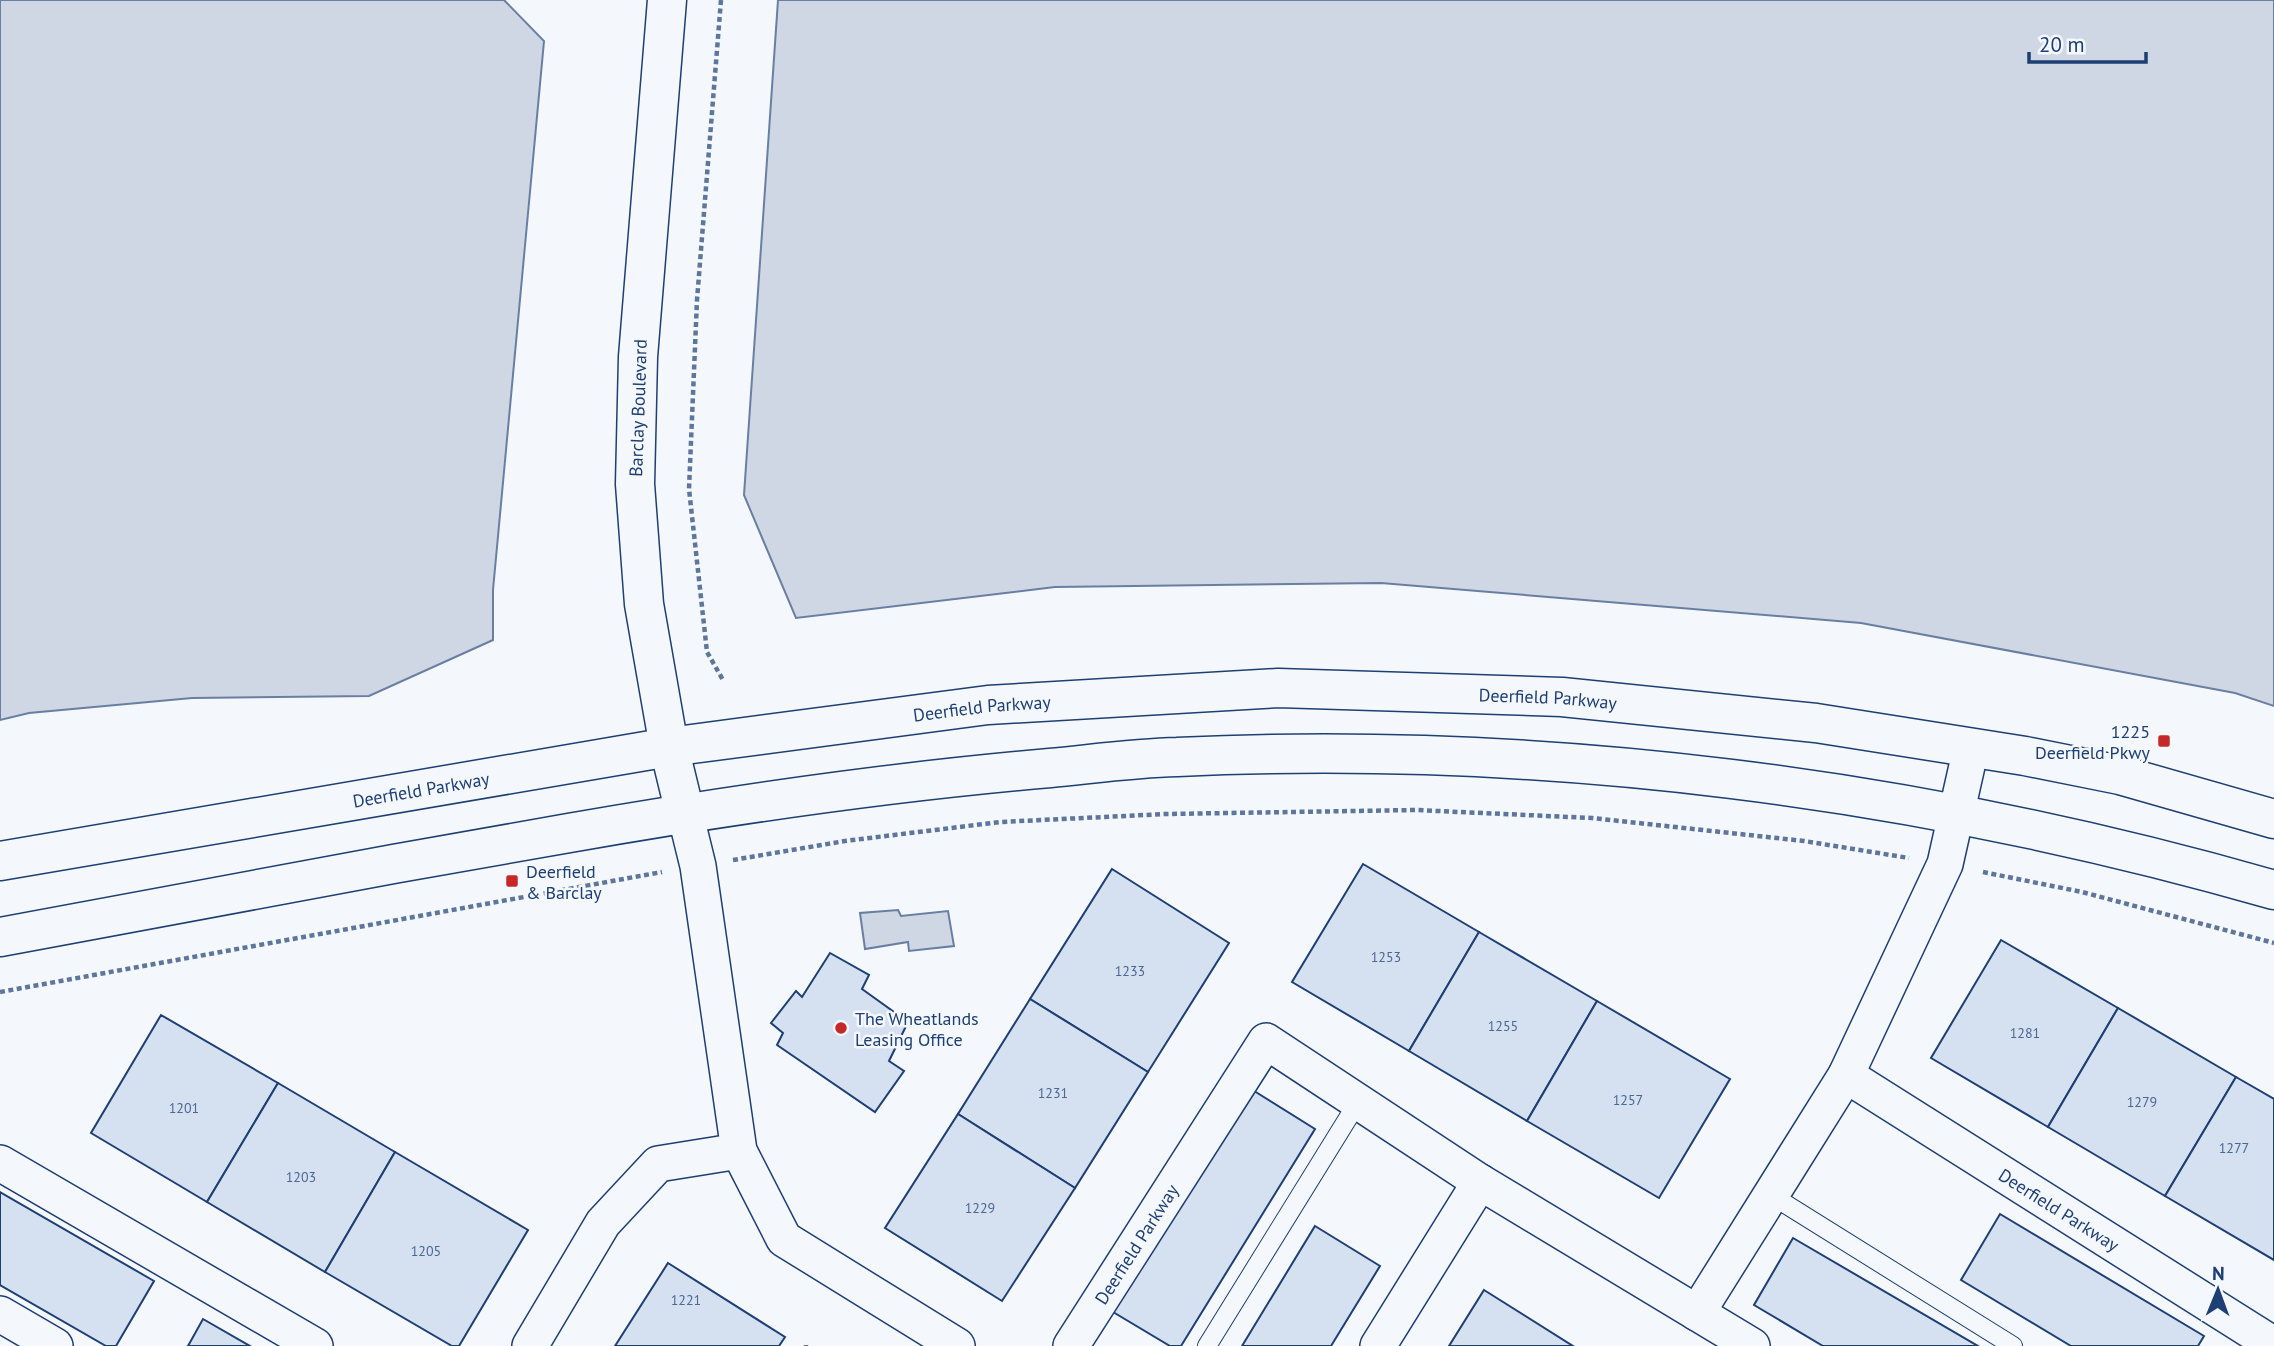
<svg xmlns="http://www.w3.org/2000/svg" width="2274" height="1346" font-family="'PT Sans',sans-serif">
<rect width="100%" height="100%" fill="#f4f7fb"/>
<g fill="#cfd7e4" stroke="#687fa3" stroke-width="2">
<path d="M 0,0 L 504,0 L 544,41 L 493,590 L 493,640 L 369,696 L 192,698 L 29,713 L 0,720 Z"/>
<path d="M 778,0 L 2274,0 L 2274,706 L 2235,693 L 1861,623 L 1381,583 L 1055,587 L 796,618 L 744,495 Z"/>
<path d="M 898,910 L 901,916 L 948,911 L 954,946 L 909,951 L 908,942 L 865,949 L 860,913 Z"/>
</g>
<g fill="#d5e0f0" stroke="#1d3f73" stroke-width="2">
<path d="M 1363,864 L 1479,932 L 1409,1051 L 1292,982 Z"/>
<path d="M 1112,869 L 1229,943 L 1148,1072 L 1030,999 Z"/>
<path d="M 1479,932 L 1597,1001 L 1527,1121 L 1409,1051 Z"/>
<path d="M 2001,940 L 2118,1008 L 2048,1127 L 1931,1058 Z"/>
<path d="M 830,953 L 869,975 L 862,989 L 908,1022 L 889,1061 L 904,1071 L 875,1112 L 777,1045 L 783,1033 L 771,1023 L 796,991 L 802,997 Z"/>
<path d="M 1030,999 L 1148,1072 L 1075,1188 L 958,1114 Z"/>
<path d="M 1597,1001 L 1730,1079 L 1659,1198 L 1527,1121 Z"/>
<path d="M 2118,1008 L 2236,1077 L 2165,1196 L 2048,1127 Z"/>
<path d="M 161,1015 L 278,1083 L 207,1202 L 91,1133 Z"/>
<path d="M 2236,1077 L 2274,1099 L 2274,1260 L 2165,1196 Z"/>
<path d="M 278,1083 L 395,1152 L 325,1272 L 207,1202 Z"/>
<path d="M 1251,1089 L 1315,1129 L 1181,1346 L 1170,1346 L 1113,1312 Z"/>
<path d="M 958,1114 L 1075,1188 L 1002,1301 L 885,1228 Z"/>
<path d="M 395,1152 L 528,1230 L 459,1346 L 452,1346 L 325,1272 Z"/>
<path d="M 0,1192 L 154,1281 L 116,1346 L 106,1346 L 0,1285 Z"/>
<path d="M 2000,1214 L 2204,1336 L 2198,1346 L 2071,1346 L 1961,1280 Z"/>
<path d="M 1315,1226 L 1380,1266 L 1331,1346 L 1242,1346 Z"/>
<path d="M 1793,1238 L 1978,1346 L 1823,1346 L 1754,1305 Z"/>
<path d="M 668,1263 L 785,1337 L 779,1346 L 615,1346 Z"/>
<path d="M 1484,1290 L 1573,1346 L 1449,1346 Z"/>
<path d="M 203,1319 L 250,1346 L 188,1346 Z"/>
</g>
<g fill="none" stroke-linecap="round" stroke-linejoin="round">
<g stroke="#1d3f73" stroke-width="20">
<g id="service">
<path d="M 1771,1195 L 2013,1346"/>
<path d="M 1207,1346 L 1358,1102"/>
</g>
</g>
<g stroke="#1d3f73" stroke-width="38">
<g id="minor">
<path d="M 685,813 L 698,866 L 739,1151 L 784,1239 L 957,1346"/>
<path id="s1" d="M 1846,1075 L 2266,1340 L 2262,1346"/>
<path d="M 0,1163 L 315,1346"/>
<path d="M 1697,1313 L 1846,1075 L 1945,864 L 1971,748"/>
<path d="M 0,1314 L 55,1346"/>
<path d="M 530,1346 L 603,1223 L 658,1164 L 739,1151"/>
<path id="s2" d="M 1071,1346 L 1266,1041 L 1480,1182 L 1752,1346"/>
<path d="M 1378,1346 L 1480,1182"/>
</g>
</g>
<g stroke="#1d3f73" stroke-width="41">
<path id="tertiary" d="M 667,0 L 638,357 L 635,484 L 644,604 L 669,747 L 685,813"/>
</g>
<g stroke="#1d3f73" stroke-width="41">
<g id="secondary">
<path id="s3" d="M 0,861 L 669,747 L 988,705 L 1278,688 L 1562,697 L 1816,723 L 2025,756 L 2120,775 L 2274,819"/>
<path d="M 0,937 C 189,901 379,866 569,833 C 729,805 888,782 1050,768 C 1092,764 1134,758 1177,757 C 1546,740 1919,788 2274,890"/>
</g>
</g>
<g stroke="#5e769c" stroke-width="4.5" stroke-dasharray="5 3.5" stroke-linecap="butt">
<path d="M 721,0 L 697,300 L 689,489 L 707,652 L 723,680"/>
<path d="M 733,860 L 845,841 L 1000,822 L 1166,814 L 1416,810 L 1592,818 L 1804,841 L 1909,858"/>
<path d="M 1983,872 L 2082,892 L 2274,943"/>
<path d="M 0,992 L 662,872"/>
<path d="M 806,1346 L 806,1345"/>
</g>
<use href="#service" stroke="#f4f7fb" stroke-width="18"/>
<use href="#minor" stroke="#f4f7fb" stroke-width="35"/>
<use href="#tertiary" stroke="#f4f7fb" stroke-width="38"/>
<use href="#secondary" stroke="#f4f7fb" stroke-width="38"/>
</g>
<g fill="#c62828" stroke="#f4f7fb" stroke-width="2.5">
<rect x="2157" y="734" width="14" height="14" rx="3.5"/>
<rect x="505" y="874" width="14" height="14" rx="3.5"/>
<circle cx="841" cy="1028" r="7"/>
</g>
<g text-anchor="middle" dominant-baseline="central" stroke-width="5" stroke-linejoin="round" paint-order="stroke">
<g font-size="14" fill="#4b6792">
<text x="1386" y="957">1253</text>
<text x="1130" y="971">1233</text>
<text x="1503" y="1026">1255</text>
<text x="2025" y="1033">1281</text>
<text x="1053" y="1093">1231</text>
<text x="1628" y="1100">1257</text>
<text x="2142" y="1102">1279</text>
<text x="184" y="1108">1201</text>
<text x="2234" y="1148">1277</text>
<text x="301" y="1177">1203</text>
<text x="980" y="1208">1229</text>
<text x="426" y="1251">1205</text>
<text x="686" y="1300">1221</text>
</g>
<g font-size="18" fill="#1d3f73" stroke="#f4f7fb">
<text transform="translate(638 408) rotate(-88)">Barclay Boulevard</text>
<text stroke="none"><textPath href="#s3" startOffset="1561">Deerfield Parkway</textPath></text>
<text stroke="none"><textPath href="#s3" startOffset="994">Deerfield Parkway</textPath></text>
<text stroke="none"><textPath href="#s3" startOffset="427">Deerfield Parkway</textPath></text>
<text stroke="none"><textPath href="#s1" startOffset="252">Deerfield Parkway</textPath></text>
<text stroke="none"><textPath href="#s2" startOffset="121">Deerfield Parkway</textPath></text>
</g>
<g font-size="18" fill="#1d3f73" stroke="#f4f7fb" text-anchor="start">
<text x="2150" y="731" text-anchor="end">1225<tspan x="2150" dy="21">Deerfield Pkwy</tspan></text>
<text x="526" y="871">Deerfield<tspan x="526" dy="21">&amp; Barclay</tspan></text>
<text x="855" y="1018">The Wheatlands<tspan x="855" dy="21">Leasing Office</tspan></text>
</g>
</g>
<g transform="translate(2218 1290) rotate(1)" stroke="#f4f7fb" stroke-width="5" paint-order="stroke">
<path d="M0-5L12 26L0 18L-12 26Z" fill="#1d3f73"/>
<text y="-10" font-size="19" font-weight="bold" text-anchor="middle" fill="#1d3f73">N</text>
</g>
<path d="M2029 52v10h117v-10" fill="none" stroke="#1d3f73" stroke-width="3.5"/>
<text x="2039" y="52" font-size="21" fill="#1d3f73" stroke="#f4f7fb" stroke-width="5" paint-order="stroke">20 m</text>
</svg>
